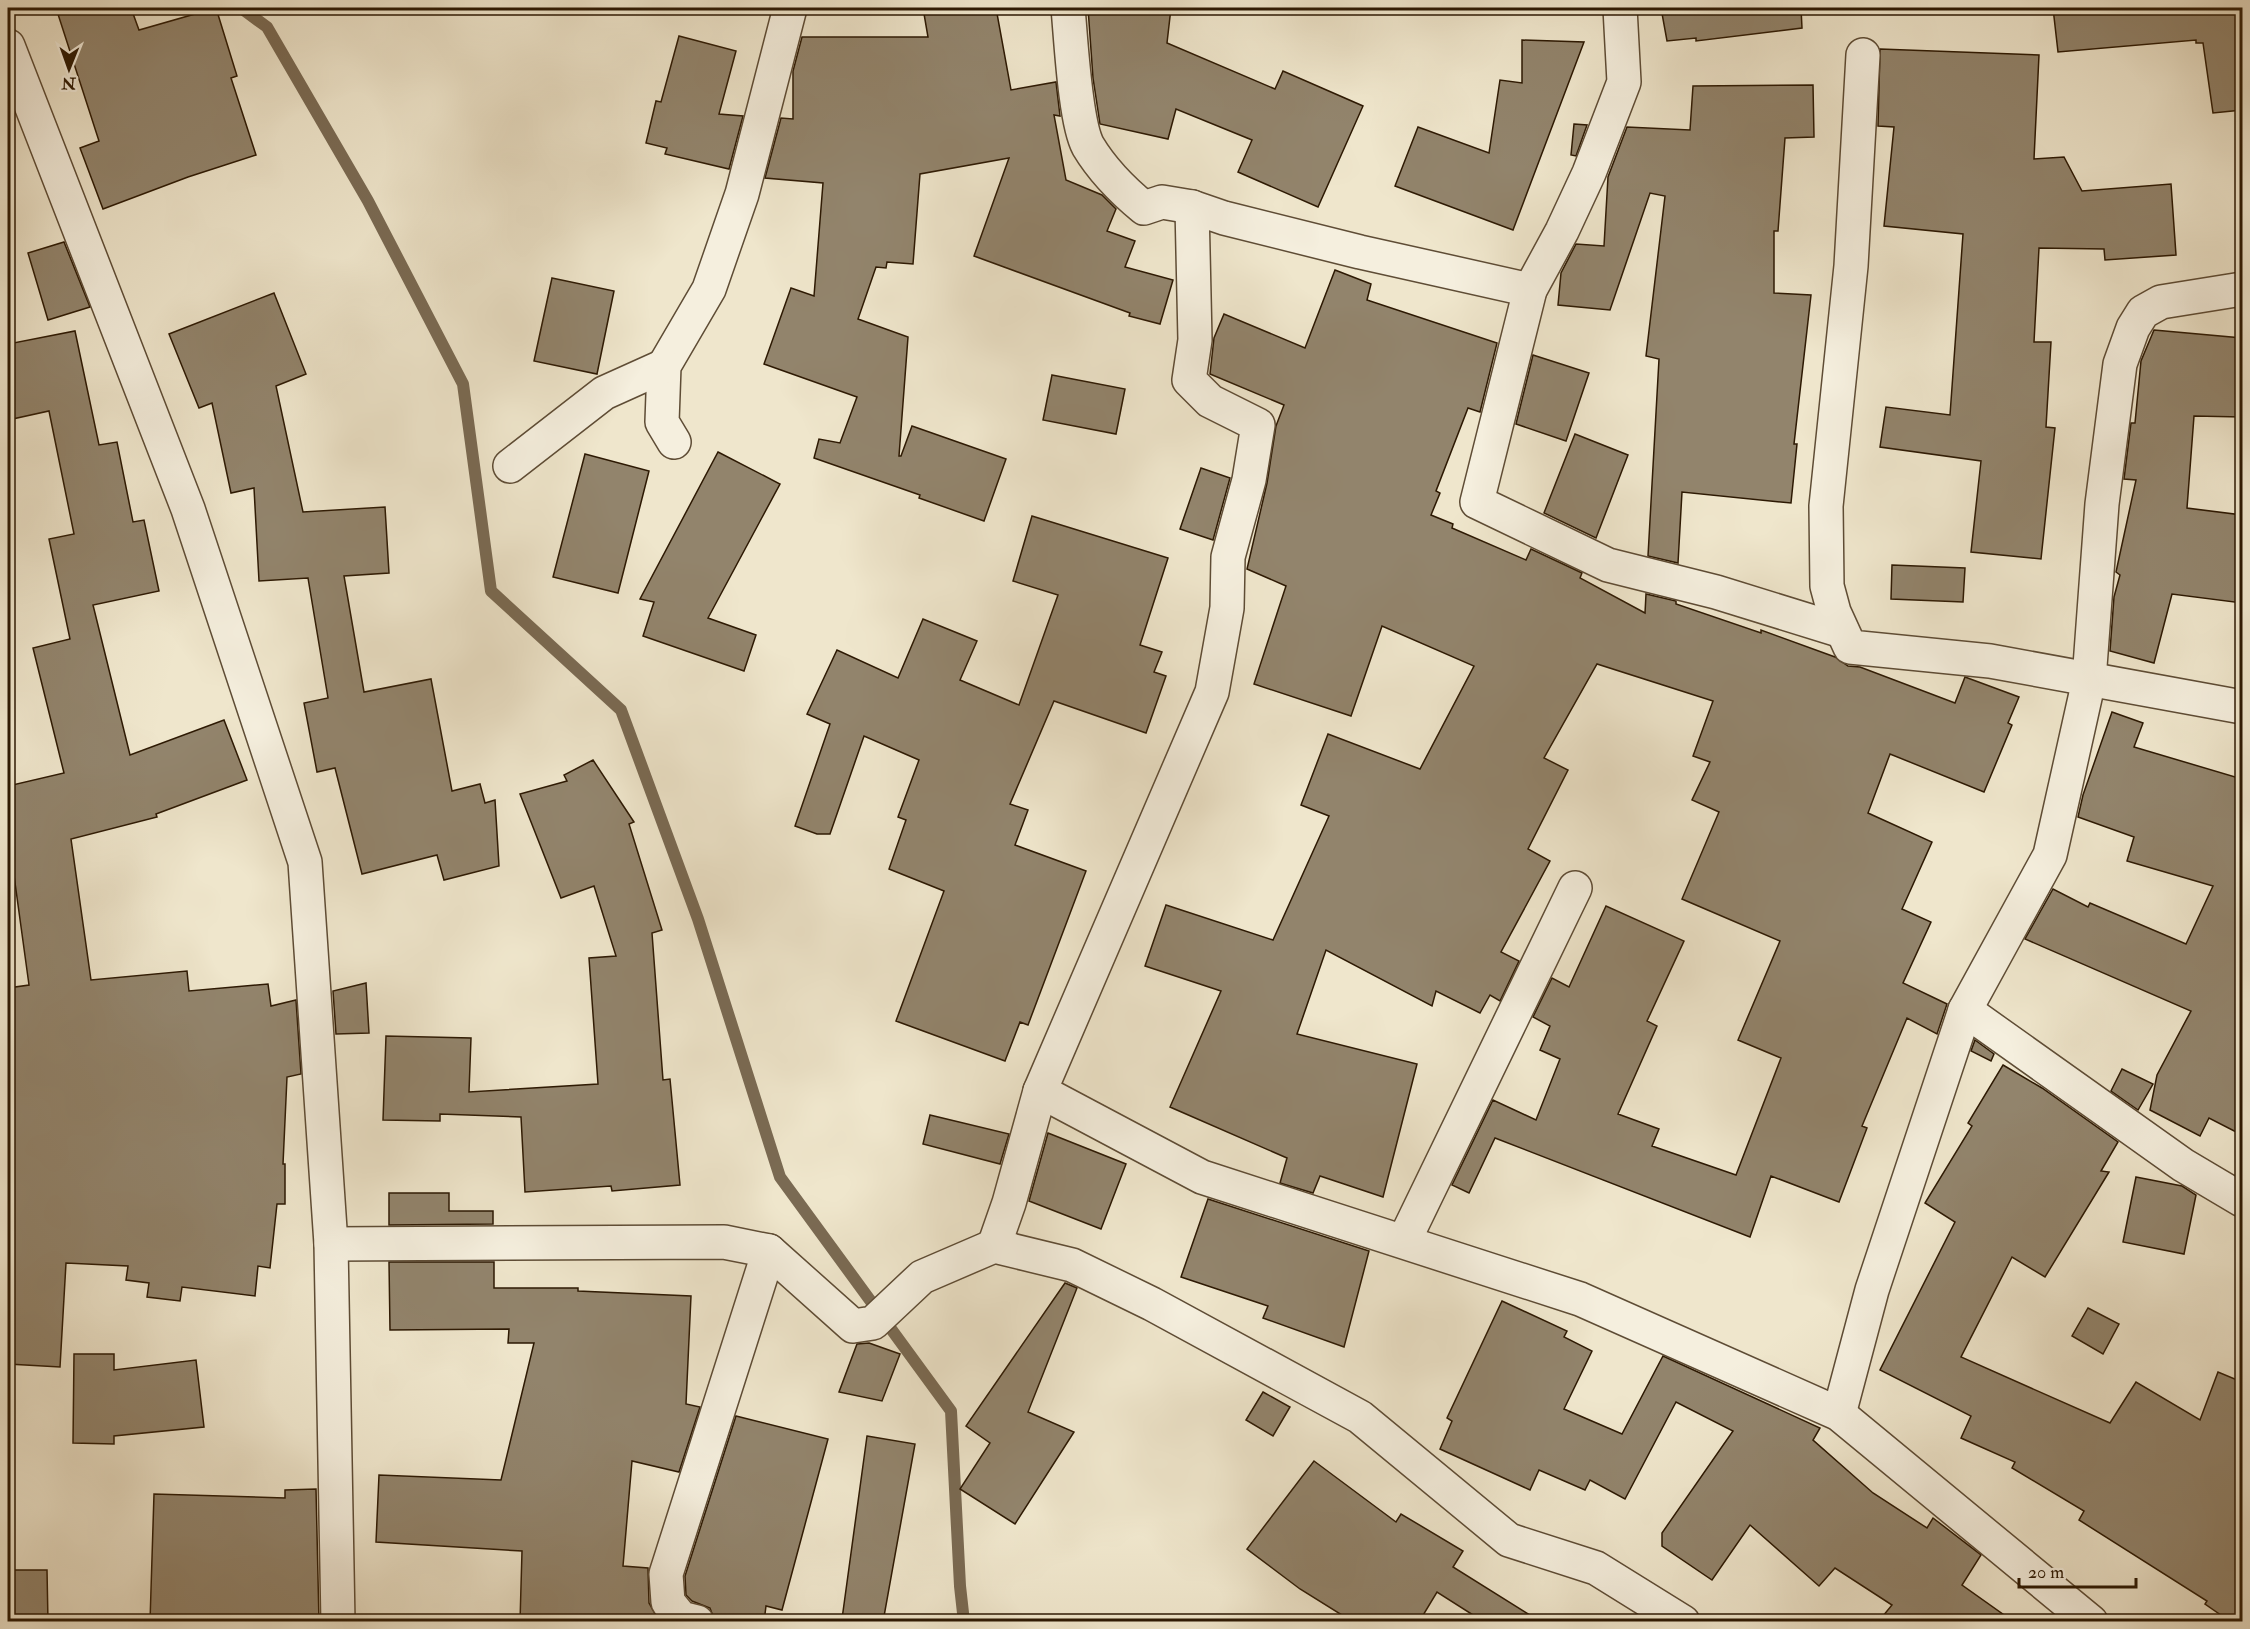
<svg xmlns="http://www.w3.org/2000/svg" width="2250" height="1629" font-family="'IM FELL Double Pica',serif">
<rect width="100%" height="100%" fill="#efe6cc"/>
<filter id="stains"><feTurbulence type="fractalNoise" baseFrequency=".00333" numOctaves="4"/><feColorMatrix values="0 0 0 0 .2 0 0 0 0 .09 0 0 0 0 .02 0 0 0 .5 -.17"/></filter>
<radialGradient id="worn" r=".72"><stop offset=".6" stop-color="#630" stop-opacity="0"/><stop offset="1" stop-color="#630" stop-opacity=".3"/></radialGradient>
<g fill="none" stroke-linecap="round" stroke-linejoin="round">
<path stroke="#7a6a53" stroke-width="12" d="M 241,8 L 267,27 L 368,201 L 463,384 L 491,591 L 621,710 L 698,919 L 780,1177 L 951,1411 L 960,1586 L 964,1622"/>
</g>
<g fill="#92846c" stroke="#2d1903" stroke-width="1.5">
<path d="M 56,8 L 131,8 L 139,30 L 216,8 L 237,76 L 231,78 L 256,155 L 188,177 L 103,209 L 80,148 L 99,141 Z"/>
<path d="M 923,8 L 996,8 L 1011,90 L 1056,82 L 1060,116 L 1054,115 L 1066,180 L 1102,195 L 1116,209 L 1107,231 L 1135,241 L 1125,267 L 1173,280 L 1160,324 L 1129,316 L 1130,313 L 974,256 L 1009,158 L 920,174 L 913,264 L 887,262 L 886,268 L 876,267 L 858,319 L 908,337 L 899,456 L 901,456 L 912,426 L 1006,459 L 984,521 L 919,498 L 920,495 L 814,458 L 819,439 L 840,443 L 857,397 L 764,364 L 791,288 L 814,296 L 823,183 L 765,178 L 781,118 L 793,119 L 793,71 L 802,37 L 928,37 Z"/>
<path d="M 1088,8 L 1171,8 L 1167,43 L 1275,89 L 1283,71 L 1363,106 L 1318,207 L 1238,172 L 1252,140 L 1176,109 L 1168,139 L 1100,124 L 1093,78 Z"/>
<path d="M 1661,8 L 1801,8 L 1802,28 L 1696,41 L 1696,38 L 1667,41 Z"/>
<path d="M 2053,8 L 2242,8 L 2242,110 L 2213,113 L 2203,43 L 2196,43 L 2196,40 L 2058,52 Z"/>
<path d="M 679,36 L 736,51 L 719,114 L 743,116 L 729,169 L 665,154 L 667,148 L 646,143 L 656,101 L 661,102 Z"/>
<path d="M 1522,40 L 1584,42 L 1513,230 L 1395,186 L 1418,127 L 1489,153 L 1500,80 L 1522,83 Z"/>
<path d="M 1880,49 L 2039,55 L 2034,159 L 2064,157 L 2082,191 L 2171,184 L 2176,255 L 2105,260 L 2104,249 L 2039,248 L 2034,342 L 2051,342 L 2046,427 L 2055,428 L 2041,559 L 1971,552 L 1981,461 L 1880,447 L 1886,407 L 1950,415 L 1963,234 L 1884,226 L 1894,127 L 1878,126 Z"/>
<path d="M 1813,85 L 1814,137 L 1785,138 L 1778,231 L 1774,231 L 1774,293 L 1811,295 L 1794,444 L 1797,444 L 1791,503 L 1682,492 L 1678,563 L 1648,556 L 1659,359 L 1646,356 L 1665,196 L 1650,193 L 1610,310 L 1558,305 L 1561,273 L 1576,244 L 1604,246 L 1608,177 L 1627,127 L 1690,130 L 1693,86 Z"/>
<path d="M 1574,124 L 1587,125 L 1576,156 L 1571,155 Z"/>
<path d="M 64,242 L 90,307 L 48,320 L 28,253 Z"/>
<path d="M 1335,270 L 1371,284 L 1367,300 L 1497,343 L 1480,412 L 1468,408 L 1436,491 L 1440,493 L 1431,515 L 1453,524 L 1452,528 L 1526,560 L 1531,549 L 1582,573 L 1580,578 L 1645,613 L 1646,594 L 1676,601 L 1676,604 L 1761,633 L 1761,630 L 1835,657 L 1848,666 L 1860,667 L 1955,703 L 1965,677 L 2019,697 L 2008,723 L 2012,725 L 1984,792 L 1890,754 L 1868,813 L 1932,842 L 1902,909 L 1931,922 L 1903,983 L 1947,1004 L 1937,1034 L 1907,1018 L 1862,1126 L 1867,1128 L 1839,1202 L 1771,1176 L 1750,1237 L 1495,1138 L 1469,1193 L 1452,1185 L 1493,1100 L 1536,1120 L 1560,1059 L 1540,1050 L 1550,1026 L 1533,1017 L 1552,978 L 1569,987 L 1606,906 L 1684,941 L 1647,1021 L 1657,1026 L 1618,1114 L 1659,1129 L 1652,1146 L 1736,1175 L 1781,1058 L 1738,1040 L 1780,941 L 1682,899 L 1719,812 L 1692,800 L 1710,762 L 1693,756 L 1713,701 L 1597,664 L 1544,758 L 1568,770 L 1528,849 L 1550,861 L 1501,952 L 1519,961 L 1500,1001 L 1490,995 L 1480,1013 L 1436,991 L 1432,1006 L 1326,950 L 1297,1034 L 1417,1064 L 1383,1197 L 1320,1176 L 1313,1193 L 1280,1183 L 1287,1158 L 1170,1107 L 1221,991 L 1145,966 L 1166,905 L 1273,940 L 1329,816 L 1301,805 L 1328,734 L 1420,769 L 1474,666 L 1382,626 L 1351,716 L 1254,684 L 1286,586 L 1247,569 L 1267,483 L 1276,426 L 1284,405 L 1210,374 L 1214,338 L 1224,314 L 1305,348 Z"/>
<path d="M 552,278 L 614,291 L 597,374 L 534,361 Z"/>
<path d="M 274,293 L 306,374 L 276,386 L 303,512 L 385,507 L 389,573 L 344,576 L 364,692 L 431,679 L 452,791 L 480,784 L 485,803 L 495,800 L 499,866 L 444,880 L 437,855 L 362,874 L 335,768 L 317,772 L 304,703 L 328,698 L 308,578 L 259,581 L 254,488 L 231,493 L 212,403 L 199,408 L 169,334 Z"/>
<path d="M 2154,330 L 2242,338 L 2242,417 L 2194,416 L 2187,508 L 2242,515 L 2242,603 L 2172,594 L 2154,663 L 2110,651 L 2114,597 L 2120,575 L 2116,572 L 2136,480 L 2124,479 L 2131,423 L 2135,423 L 2141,361 Z"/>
<path d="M 75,331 L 99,445 L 117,442 L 133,522 L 144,520 L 159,591 L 93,605 L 130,755 L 224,720 L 247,780 L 156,814 L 157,817 L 71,839 L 91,980 L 187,971 L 189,991 L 268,984 L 271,1006 L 296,1000 L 301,1074 L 287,1077 L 283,1164 L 285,1164 L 285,1204 L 277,1204 L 270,1268 L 258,1266 L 255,1296 L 182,1287 L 180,1301 L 147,1297 L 149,1283 L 126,1280 L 128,1266 L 66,1263 L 60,1367 L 8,1364 L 8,988 L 29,985 L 12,861 L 8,862 L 8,786 L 64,773 L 33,648 L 70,639 L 49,539 L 74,534 L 49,411 L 8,420 L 8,344 Z"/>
<path d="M 1533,355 L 1589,373 L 1566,441 L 1516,424 Z"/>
<path d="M 1052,375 L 1125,389 L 1116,434 L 1043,420 Z"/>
<path d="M 1575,434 L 1628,455 L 1596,538 L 1544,513 Z"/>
<path d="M 718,452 L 780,484 L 708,618 L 756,635 L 744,671 L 643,636 L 654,602 L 640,599 Z"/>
<path d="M 585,454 L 649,471 L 618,593 L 553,577 Z"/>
<path d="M 1201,468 L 1230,478 L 1213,540 L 1180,529 Z"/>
<path d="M 1032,516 L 1168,558 L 1140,645 L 1162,652 L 1154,672 L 1166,676 L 1146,733 L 1054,701 L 1010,804 L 1028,810 L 1015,845 L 1086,871 L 1028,1025 L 1020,1022 L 1005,1061 L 896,1021 L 944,891 L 889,869 L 906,820 L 898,817 L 919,760 L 864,736 L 830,834 L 817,834 L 795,826 L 830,724 L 807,714 L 837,650 L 898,678 L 923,619 L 977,641 L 960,680 L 1019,705 L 1058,595 L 1013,581 Z"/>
<path d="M 1892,565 L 1965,568 L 1963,602 L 1891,599 Z"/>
<path d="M 2112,712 L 2143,723 L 2134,747 L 2242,779 L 2242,1135 L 2209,1118 L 2200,1136 L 2150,1110 L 2157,1075 L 2191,1011 L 2025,939 L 2053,889 L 2088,907 L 2090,903 L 2186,944 L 2213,886 L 2127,861 L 2134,837 L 2078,817 L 2083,795 Z"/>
<path d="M 593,760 L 634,822 L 629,824 L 662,930 L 652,933 L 663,1080 L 670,1079 L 680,1185 L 612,1191 L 611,1186 L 525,1192 L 521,1117 L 440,1114 L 440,1121 L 383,1120 L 386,1036 L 471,1038 L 469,1092 L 598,1084 L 589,958 L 616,956 L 594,886 L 561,898 L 520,794 L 567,781 L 564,775 Z"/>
<path d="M 366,983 L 369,1033 L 336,1034 L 333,991 Z"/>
<path d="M 1975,1040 L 1994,1054 L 1991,1061 L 1971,1051 Z"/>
<path d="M 2003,1065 L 2042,1088 L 2118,1142 L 2101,1171 L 2109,1172 L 2045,1277 L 2012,1257 L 1961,1357 L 2110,1423 L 2136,1382 L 2200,1420 L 2218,1372 L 2242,1382 L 2242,1622 L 2231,1622 L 2205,1604 L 2207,1601 L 2079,1520 L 2084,1511 L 2012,1468 L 2015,1462 L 1961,1438 L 1971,1416 L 1880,1370 L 1955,1222 L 1925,1203 L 1972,1126 L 1968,1123 Z"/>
<path d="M 2122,1069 L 2153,1084 L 2138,1110 L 2111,1091 Z"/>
<path d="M 930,1115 L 1009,1134 L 1000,1164 L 923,1144 Z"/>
<path d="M 1048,1133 L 1126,1164 L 1101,1229 L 1029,1201 Z"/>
<path d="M 2136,1177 L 2182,1186 L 2196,1195 L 2184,1254 L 2123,1242 Z"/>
<path d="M 389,1193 L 449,1193 L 449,1211 L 493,1211 L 493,1224 L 389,1225 Z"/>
<path d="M 1208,1199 L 1369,1251 L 1344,1347 L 1263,1318 L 1268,1306 L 1181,1277 Z"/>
<path d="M 389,1262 L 494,1262 L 494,1288 L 578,1288 L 578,1291 L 691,1296 L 686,1404 L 700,1407 L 679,1472 L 632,1461 L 623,1566 L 648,1568 L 649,1603 L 660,1622 L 520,1622 L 522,1551 L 376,1542 L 379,1475 L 501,1480 L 534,1343 L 508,1343 L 509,1329 L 390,1330 Z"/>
<path d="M 1065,1283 L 1077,1288 L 1028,1412 L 1074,1432 L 1015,1524 L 960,1489 L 990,1443 L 966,1426 Z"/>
<path d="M 1502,1301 L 1567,1331 L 1564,1337 L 1592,1351 L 1564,1409 L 1622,1434 L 1663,1356 L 1820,1428 L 1813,1440 L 1873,1493 L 1927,1528 L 1933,1518 L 1981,1555 L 1962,1585 L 2014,1622 L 1878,1622 L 1892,1605 L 1835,1568 L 1819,1586 L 1750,1525 L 1712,1580 L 1662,1546 L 1662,1533 L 1733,1431 L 1676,1402 L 1625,1499 L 1590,1480 L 1585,1490 L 1539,1470 L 1530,1490 L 1440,1449 L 1452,1421 L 1447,1418 Z"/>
<path d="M 2088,1308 L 2119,1324 L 2103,1354 L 2072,1336 Z"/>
<path d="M 869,1343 L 900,1354 L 882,1401 L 839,1392 L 857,1344 Z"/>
<path d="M 74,1354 L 114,1354 L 114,1370 L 196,1360 L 204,1427 L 114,1436 L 114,1444 L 73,1443 Z"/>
<path d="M 1263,1392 L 1290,1407 L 1273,1436 L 1246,1420 Z"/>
<path d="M 736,1416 L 828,1439 L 782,1610 L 766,1606 L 764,1622 L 715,1622 L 710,1608 L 692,1601 L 686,1595 L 685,1576 Z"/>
<path d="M 867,1436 L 915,1444 L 883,1622 L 842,1619 Z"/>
<path d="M 1314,1461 L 1396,1522 L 1401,1514 L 1463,1551 L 1453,1567 L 1541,1622 L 1484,1622 L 1437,1592 L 1419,1622 L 1353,1622 L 1300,1589 L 1247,1549 Z"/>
<path d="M 316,1489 L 319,1622 L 150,1622 L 154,1494 L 285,1498 L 285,1490 Z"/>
<path d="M 8,1570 L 47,1570 L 48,1622 L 8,1622 Z"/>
</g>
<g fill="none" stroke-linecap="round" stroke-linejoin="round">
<g stroke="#5e4c35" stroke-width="36">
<g id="minor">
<path d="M 1068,8 C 1071,39 1075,122 1088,146 C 1103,171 1122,190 1144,208 L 1162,202 L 1192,207 L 1224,218 L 1360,252 L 1530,290"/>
<path d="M 1620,8 L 1624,82 L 1589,173 L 1562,231 L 1530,290 L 1477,502 L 1608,565 L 1716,592 L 1842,631"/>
<path d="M 8,46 L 188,509 L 305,862 L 331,1244 L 338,1622"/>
<path d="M 1863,55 L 1851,266 L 1826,506 L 1827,586 L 1834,612 L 1850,647 L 1990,661 L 2242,707"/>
<path d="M 674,442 L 662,422 L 664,366 L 709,289 L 742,194 L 790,8"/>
<path d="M 510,466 L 604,393 L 664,366"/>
<path d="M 1965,1010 L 2183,1165 L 2242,1200"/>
<path d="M 1040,1091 L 1202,1177 L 1580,1299 L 1839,1414 L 2091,1622"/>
<path d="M 1404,1241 L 1575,888"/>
<path d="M 331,1244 L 724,1242 L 769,1251 L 853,1326 L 873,1323 L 922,1277 L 994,1246 L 1072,1265 L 1152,1304 L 1360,1417 L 1509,1540 L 1596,1568 L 1683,1622"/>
<path d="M 994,1246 L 1009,1203 L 1040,1091 L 1212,692 L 1227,608 L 1228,557 L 1249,480 L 1258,425 L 1210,401 L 1189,380 L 1195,340 L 1192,207"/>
<path d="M 1839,1414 L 1872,1290 L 1965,1010 L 2050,855 L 2089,680 L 2102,504 L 2120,364 L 2133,328 L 2143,312 L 2161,302 L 2242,289"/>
<path d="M 697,1622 L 681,1618 L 668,1602 L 666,1574 L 769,1251"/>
</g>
</g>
<use href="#minor" stroke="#f5efde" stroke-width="33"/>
</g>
<rect width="2250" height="1629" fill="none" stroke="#efe6cc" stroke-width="30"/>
<rect x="9" y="9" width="2232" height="1611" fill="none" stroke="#2d1903" stroke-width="3"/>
<rect x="15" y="15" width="2220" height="1599" fill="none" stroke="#2d1903" stroke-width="1.5"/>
<g transform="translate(69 69) rotate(181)" stroke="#f5efde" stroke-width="4.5" paint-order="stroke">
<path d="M0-4.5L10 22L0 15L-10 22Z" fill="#2d1903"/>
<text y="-9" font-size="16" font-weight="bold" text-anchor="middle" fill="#2d1903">N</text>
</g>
<path d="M2019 1578v9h117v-9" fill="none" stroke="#2d1903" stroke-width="3"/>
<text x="2028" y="1578" font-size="18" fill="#2d1903" stroke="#f5efde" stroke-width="4.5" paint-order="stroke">20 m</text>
<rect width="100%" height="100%" filter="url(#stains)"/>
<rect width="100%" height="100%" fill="url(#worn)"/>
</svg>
